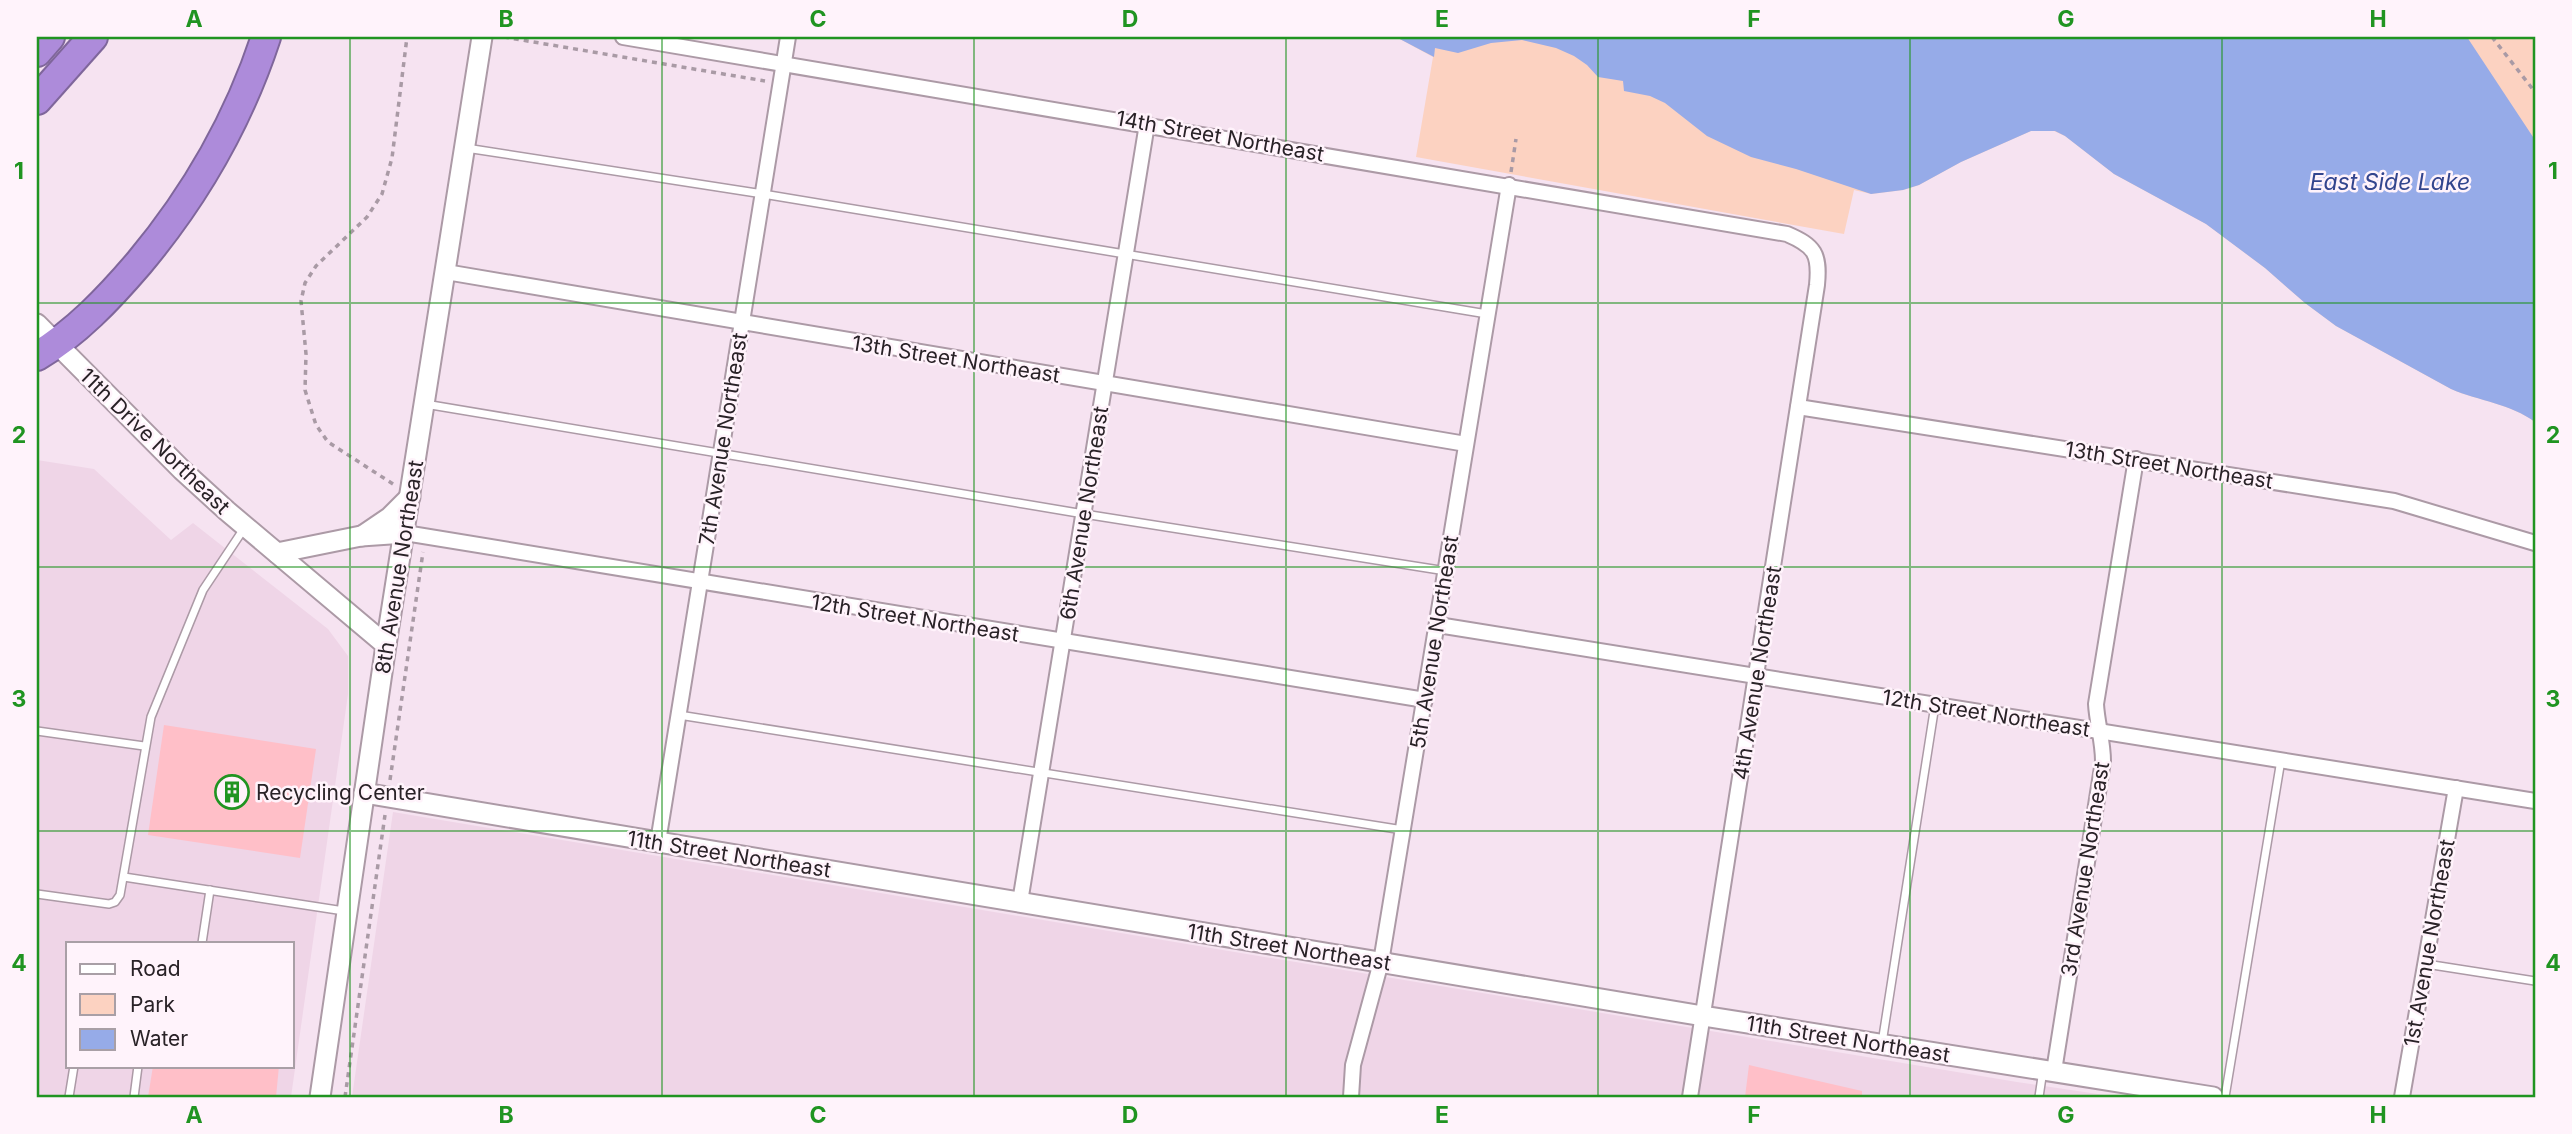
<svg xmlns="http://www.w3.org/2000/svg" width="2572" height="1134" font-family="Inter,sans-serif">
<rect width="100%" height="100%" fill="#f6e3f1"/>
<g fill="#efd5e7" fill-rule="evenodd">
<path d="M 37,460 L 94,469 L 171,540 L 193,523 L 328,629 L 348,656 L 348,694 L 291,1097 L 37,1097 ZM 68,943 L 292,943 L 292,1066 L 68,1066 Z"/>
<path d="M 393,812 L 2017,1082 L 2118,1097 L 352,1097 Z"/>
</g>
<path fill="#fcd2c1" d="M 1396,37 L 2535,37 L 2535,422 C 2511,404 2479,401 2451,389 L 2336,326 L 2305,303 L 2265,268 L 2206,224 L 2114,174 L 2065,136 L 2054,131 L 2031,131 L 1961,162 L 1919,185 L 1903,190 L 1871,194 L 1854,190 L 1844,234 L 1416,157 L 1433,57 Z"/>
<path fill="#96abe8" d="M 1396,37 L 2467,37 L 2535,140 L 2535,422 C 2511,404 2479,401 2451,389 L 2336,326 L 2305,303 L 2265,268 L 2206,224 L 2114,174 L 2065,136 L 2055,131 L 2031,131 L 1961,162 L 1919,185 L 1903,190 L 1871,194 L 1796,169 L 1751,157 L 1707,136 L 1665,103 L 1650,96 L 1624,91 L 1623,81 L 1598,77 L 1587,65 L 1574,56 L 1556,48 L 1522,40 L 1491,43 L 1458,53 L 1435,48 L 1434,57 Z"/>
<g fill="#ffbfc8">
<path d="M 164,725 L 316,749 L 300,858 L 148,835 Z"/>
<path d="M 1749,1065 L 1862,1091 L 1862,1097 L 1745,1097 Z"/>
<path d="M 153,1066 L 279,1066 L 276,1097 L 148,1097 Z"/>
</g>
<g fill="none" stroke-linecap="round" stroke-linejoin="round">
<g stroke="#ac9aa6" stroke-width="10">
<g id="service">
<path d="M 466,148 L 763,194 L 1487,314"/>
<path d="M 425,404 L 1084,514 L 1446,571"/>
<path d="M 679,715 L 1403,830"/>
<path d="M 37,731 L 144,746"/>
<path d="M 124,877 L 344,911"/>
<path d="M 37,894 L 109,904 L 115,902 L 120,895 L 151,717 L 203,590 L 245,527"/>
<path d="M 202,943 L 210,890"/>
<path d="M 2426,964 L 2535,981"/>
<path d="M 1882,1043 L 1935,705"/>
<path d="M 69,1097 L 74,1066"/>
<path d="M 134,1097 L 138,1066"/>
<path d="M 2039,1097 L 2043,1070"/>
<path d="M 2225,1097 L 2281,760"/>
</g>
</g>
<g stroke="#ac9aa6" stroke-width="18">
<g id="minor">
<path d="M 623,37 L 1787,234 C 1815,246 1820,254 1817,285 L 1690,1097"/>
<path d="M 446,272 L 1466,444"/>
<path d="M 1798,407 L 2394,501 L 2535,543"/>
<path d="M 405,533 L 1425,700"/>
<path d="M 1438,625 L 2535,801"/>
<path d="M 658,842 L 788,37"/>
<path d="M 1020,902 L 1147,124"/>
<path d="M 2054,1071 L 2103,761 C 2103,741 2097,723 2096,704 L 2136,459"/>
<path d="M 1351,1097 L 1353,1065 L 1381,962 L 1509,185"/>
<path d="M 2402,1097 L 2456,788"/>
</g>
</g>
<g stroke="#ac9aa6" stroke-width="23">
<g id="tertiary">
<path d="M 37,324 L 182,470 L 227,511 L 386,645"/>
<path d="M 362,536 L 390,517 L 410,497"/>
<path d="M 277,553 L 361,536 L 405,533"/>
<path d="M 364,793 L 1703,1016 L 2213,1097"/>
<path d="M 320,1097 L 386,645 L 482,37"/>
</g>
</g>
<g stroke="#7f669b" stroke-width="32">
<g id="motorway">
<path d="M 37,52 L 50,37"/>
<path d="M 37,100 L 93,37"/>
<path d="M 37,356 C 76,333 109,298 139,263 C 196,195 238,122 266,37"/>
</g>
</g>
<g stroke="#a99aa5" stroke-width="3.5" stroke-dasharray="5 5" stroke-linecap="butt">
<path d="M 504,37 L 765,81"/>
<path d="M 2492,37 L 2535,92"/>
<path d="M 1511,172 L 1516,139"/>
<path d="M 393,484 L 328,442 L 316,425 L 305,390 L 306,354 L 301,301 L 305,283 L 316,266 L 367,217 L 382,194 L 392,158 L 407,37"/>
<path d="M 390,780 L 423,552"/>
<path d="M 345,1097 L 385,815"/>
</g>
<use href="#service" stroke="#fff" stroke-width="7"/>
<use href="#minor" stroke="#fff" stroke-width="14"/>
<use href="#tertiary" stroke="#fff" stroke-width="19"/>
<use href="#motorway" stroke="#ad8bda" stroke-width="28"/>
</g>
<path fill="none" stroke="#209421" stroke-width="2" stroke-opacity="0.55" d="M 350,37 L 350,1097M 662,37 L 662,1097M 974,37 L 974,1097M 1286,37 L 1286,1097M 1598,37 L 1598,1097M 1910,37 L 1910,1097M 2222,37 L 2222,1097M 37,303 L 2535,303M 37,567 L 2535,567M 37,831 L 2535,831"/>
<defs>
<g id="building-ring" transform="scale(1.75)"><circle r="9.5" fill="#fff3fb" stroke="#209421" stroke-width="1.5"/><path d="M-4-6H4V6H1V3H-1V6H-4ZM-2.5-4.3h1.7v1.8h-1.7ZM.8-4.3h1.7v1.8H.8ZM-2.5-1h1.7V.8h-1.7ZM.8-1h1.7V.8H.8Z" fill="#209421"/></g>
</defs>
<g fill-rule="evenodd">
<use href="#building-ring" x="232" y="792"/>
</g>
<g text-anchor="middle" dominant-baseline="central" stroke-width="5" stroke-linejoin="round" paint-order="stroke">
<g font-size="21" fill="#292227" stroke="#fff3fb">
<text transform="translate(1220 136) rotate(10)">14th Street Northeast</text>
<text transform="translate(956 359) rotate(9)">13th Street Northeast</text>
<text transform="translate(723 439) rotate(-81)">7th Avenue Northeast</text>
<text transform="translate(155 441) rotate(44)">11th Drive Northeast</text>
<text transform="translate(2169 465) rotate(9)">13th Street Northeast</text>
<text transform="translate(1084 513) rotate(-81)">6th Avenue Northeast</text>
<text transform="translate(399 567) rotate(-81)">8th Avenue Northeast</text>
<text transform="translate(915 618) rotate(9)">12th Street Northeast</text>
<text transform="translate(1434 642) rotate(-81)">5th Avenue Northeast</text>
<text transform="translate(1757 673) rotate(-81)">4th Avenue Northeast</text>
<text transform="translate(1986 713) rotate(9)">12th Street Northeast</text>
<text transform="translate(729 854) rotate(9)">11th Street Northeast</text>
<text transform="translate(2085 869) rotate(-81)">3rd Avenue Northeast</text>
<text transform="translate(2429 943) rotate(-80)">1st Avenue Northeast</text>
<text transform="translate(1289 947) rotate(9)">11th Street Northeast</text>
<text transform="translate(1848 1039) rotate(9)">11th Street Northeast</text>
</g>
<g font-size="21" fill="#292227" stroke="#fff3fb" text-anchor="start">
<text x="256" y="792">Recycling Center</text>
</g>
<g font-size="23" font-style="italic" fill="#33458e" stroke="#fff3fb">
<text x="2390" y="182">East Side Lake</text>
</g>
</g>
<rect width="2572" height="1134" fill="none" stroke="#fff3fb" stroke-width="77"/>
<rect x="66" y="942" width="228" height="126" fill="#fff3fb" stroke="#a99fa6" stroke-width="2"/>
<rect x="80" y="964" width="35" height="10" fill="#ffffff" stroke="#a99fa6" stroke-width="2"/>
<text x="130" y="976" font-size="21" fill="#292227">Road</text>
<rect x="80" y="994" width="35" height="21" fill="#fcd2c1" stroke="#a99fa6" stroke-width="2"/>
<text x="130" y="1012" font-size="21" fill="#292227">Park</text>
<rect x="80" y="1029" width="35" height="21" fill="#96abe8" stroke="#a99fa6" stroke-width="2"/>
<text x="130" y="1046" font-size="21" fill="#292227">Water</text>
<rect x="38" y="38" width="2496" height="1058" fill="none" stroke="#209421" stroke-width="2.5"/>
<g font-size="23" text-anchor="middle" font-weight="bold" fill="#209421">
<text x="194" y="27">A</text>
<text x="506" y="27">B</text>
<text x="818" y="27">C</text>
<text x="1130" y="27">D</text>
<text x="1442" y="27">E</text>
<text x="1754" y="27">F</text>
<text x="2066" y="27">G</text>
<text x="2378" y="27">H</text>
<text x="19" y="179">1</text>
<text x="2553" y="179">1</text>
<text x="19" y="443">2</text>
<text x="2553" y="443">2</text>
<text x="19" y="707">3</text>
<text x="2553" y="707">3</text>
<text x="19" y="971">4</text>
<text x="2553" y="971">4</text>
<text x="194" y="1123">A</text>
<text x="506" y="1123">B</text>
<text x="818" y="1123">C</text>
<text x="1130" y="1123">D</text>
<text x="1442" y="1123">E</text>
<text x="1754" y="1123">F</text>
<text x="2066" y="1123">G</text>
<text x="2378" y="1123">H</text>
</g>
</svg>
